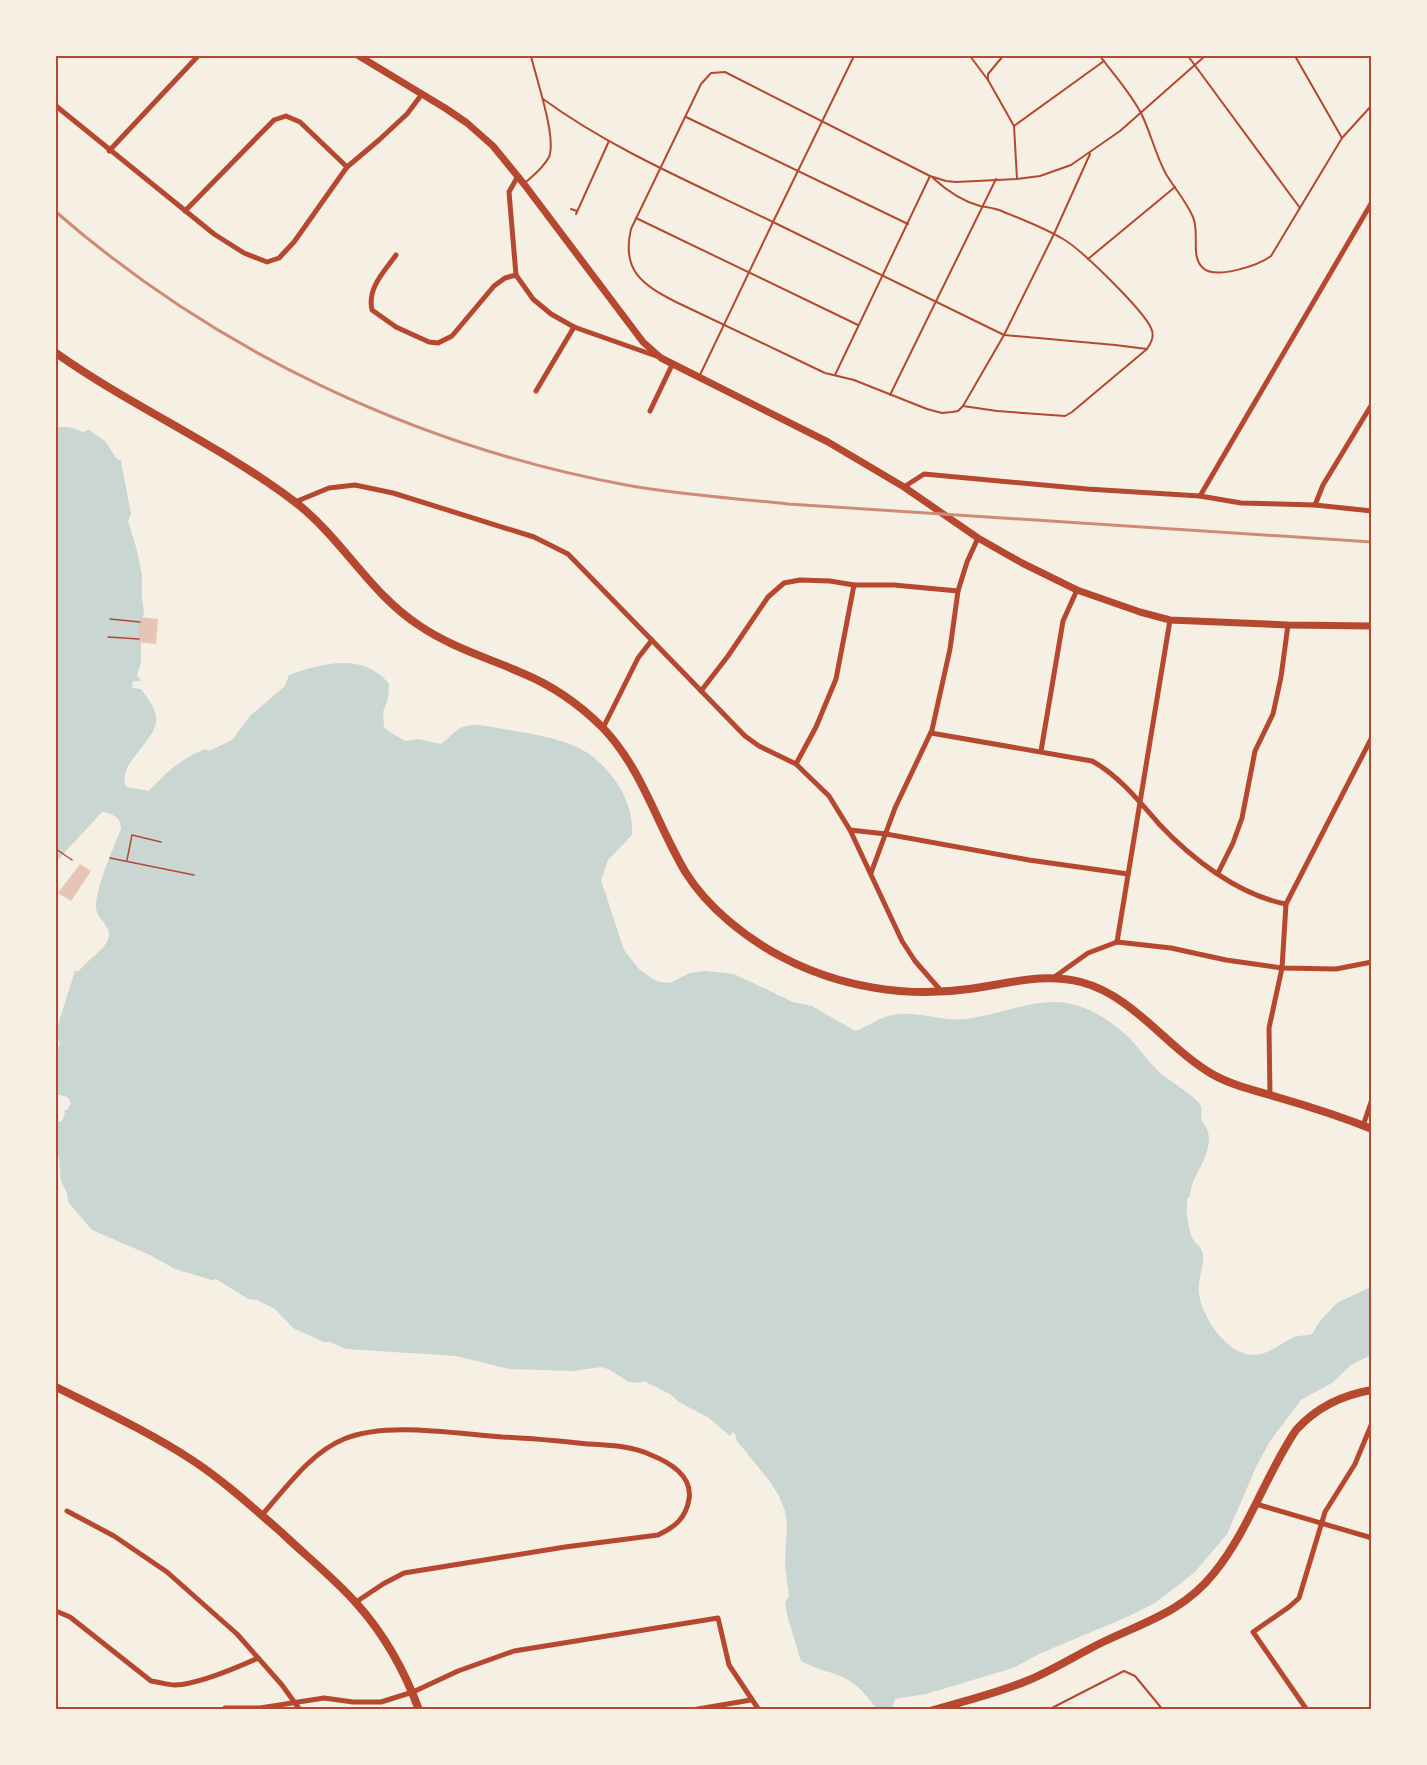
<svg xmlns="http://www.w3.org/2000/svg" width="1427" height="1765" font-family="'Exo 2',sans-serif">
<rect width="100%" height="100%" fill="#f6efe4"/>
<path fill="#c9d6d2" d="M 56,427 L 69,427 L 83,432 L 89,430 L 106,442 L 116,458 L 121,461 L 131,514 L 128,521 L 136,547 L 142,575 L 142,597 L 144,614 L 141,620 L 141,663 L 137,675 L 141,681 L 133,681 L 132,688 L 141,689 C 147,697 158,711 156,722 C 154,742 114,768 127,787 L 149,791 C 166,772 181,759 205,749 L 209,751 L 232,740 L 250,716 L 285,686 L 289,675 C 322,663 364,652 389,684 L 388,699 L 383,712 L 384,727 L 391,733 L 406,741 L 417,739 L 441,744 C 448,739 456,729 463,727 C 476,722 495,728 509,730 C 529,733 552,737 572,745 C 606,758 635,799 632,835 L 608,860 L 601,880 L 624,950 L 639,969 L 653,979 L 660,982 L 670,983 L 690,973 L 705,971 L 734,974 L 793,1002 L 812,1006 L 855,1031 C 868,1027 879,1017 893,1015 C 917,1010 942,1022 966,1019 C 1029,1009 1059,982 1118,1028 C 1134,1040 1145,1058 1159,1072 C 1168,1080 1198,1098 1201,1106 C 1202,1110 1201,1115 1201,1120 C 1219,1139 1202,1162 1193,1182 C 1191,1186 1191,1191 1190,1195 C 1187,1202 1187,1195 1187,1203 C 1186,1213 1188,1226 1191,1235 C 1194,1245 1204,1246 1203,1258 C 1203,1270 1197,1281 1199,1294 C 1202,1317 1227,1355 1253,1355 C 1270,1355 1280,1343 1294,1337 C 1300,1335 1306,1336 1312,1334 L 1320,1321 L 1337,1303 L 1371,1287 L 1371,1355 L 1351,1365 L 1332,1383 L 1301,1400 L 1270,1441 L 1257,1465 L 1227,1534 L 1195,1572 L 1155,1603 L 1127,1617 L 1041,1653 L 1013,1668 L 926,1694 L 895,1699 L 892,1709 L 877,1709 C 870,1700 861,1688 850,1681 C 836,1672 816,1670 801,1661 L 787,1615 L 785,1602 L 789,1597 L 785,1565 L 787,1524 L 785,1511 L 779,1496 L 769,1480 L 737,1441 L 735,1434 L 733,1432 L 730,1436 L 709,1418 L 679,1402 L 670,1394 L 644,1381 L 641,1383 L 629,1382 L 608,1369 L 601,1367 L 573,1371 L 509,1369 L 456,1356 L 346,1349 L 330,1342 L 324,1342 L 293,1328 L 275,1309 L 257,1300 L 248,1299 L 216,1279 L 212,1280 L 175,1269 L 150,1255 L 92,1230 L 68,1202 L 67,1193 L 61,1181 L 59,1158 L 56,1154 L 58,1122 L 62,1121 L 65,1113 L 64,1110 L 67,1110 L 71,1103 L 67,1097 L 56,1094 L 56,1051 L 60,1044 L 56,1031 L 75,971 L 79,971 C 87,960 106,949 109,937 C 111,926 97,919 96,908 C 96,885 113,850 121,829 C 121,818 113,813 102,812 L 56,862 Z"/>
<g fill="#e6c5b7">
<path d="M 140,617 L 158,619 L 156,644 L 138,642 Z"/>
<path d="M 80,864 L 91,871 L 71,901 L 58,893 Z"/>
</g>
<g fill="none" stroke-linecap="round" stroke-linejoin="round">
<g stroke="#b5482f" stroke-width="1.5">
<path d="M 110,619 L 140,622"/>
<path d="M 108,637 L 139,639"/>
<path d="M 56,849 L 72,860"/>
<path d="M 110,858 L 194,875"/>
<path d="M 127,860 L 132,835 L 161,842"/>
</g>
<g stroke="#b5482f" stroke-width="2">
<path d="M 970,56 L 988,80 L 1014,126 L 1017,179"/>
<path d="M 1100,56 C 1114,75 1131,93 1142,115 C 1151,134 1156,156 1166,174 C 1175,189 1186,201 1193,217 C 1200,233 1190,257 1203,268 C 1216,280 1259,265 1271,256 L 1342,138 L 1372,105"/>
<path d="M 1188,56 L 1300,208"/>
<path d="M 1295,56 L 1342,138"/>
<path d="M 988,80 L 988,74 L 1003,56"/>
<path d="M 543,99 C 613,150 695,184 773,222 L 854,56"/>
<path d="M 686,117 L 908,224"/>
<path d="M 1014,126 L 1104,61"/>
<path d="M 1090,154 L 1054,234 L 1004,335 L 963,406 L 958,411 L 952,412 L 942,413 L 927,409 L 854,380 L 825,373 L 676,302 C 643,285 621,271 631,229 L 701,84 L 711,73 L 725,72 L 930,176 L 946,181 L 956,182 L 1017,179 L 1040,176 L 1071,165 L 1120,131 L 1205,56"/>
<path d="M 933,178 C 946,190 962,201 980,206 C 987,207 993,208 999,210 C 1021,219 1043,227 1063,239 C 1081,249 1143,310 1151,328 C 1155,336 1151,343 1147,349 L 1072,412 L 1065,416 L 997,411 L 963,406"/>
<path d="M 526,182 C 534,175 544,167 549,157 C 557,138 536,78 531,56"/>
<path d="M 571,209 L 577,211"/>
<path d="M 576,214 L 609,141"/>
<path d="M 636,218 L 858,325"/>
<path d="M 1088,259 L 1175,187"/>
<path d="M 835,375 L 930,176"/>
<path d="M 699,377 L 773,222 L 1004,335 L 1115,345 L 1147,349"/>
<path d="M 890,395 L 996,179"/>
<path d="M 1048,1710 L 1124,1671 L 1135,1676 L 1163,1710"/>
</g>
<g stroke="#b5482f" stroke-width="5">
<path d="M 56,106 L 214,234 L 244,253 L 267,262 L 279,258 L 294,242 L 347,167 L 379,140 L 407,114 L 422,94"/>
<path d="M 109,151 L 198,56"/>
<path d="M 518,176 L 509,192 L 516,275 L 533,299 L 551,314 L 574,327 L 659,357"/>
<path d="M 185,211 L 274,120 L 286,116 L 300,122 L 347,167"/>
<path d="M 396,255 C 384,272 367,288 372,310 L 396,327 L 429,342 L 438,343 L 452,336 L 494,286 L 505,278 L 516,275"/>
<path d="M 536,391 L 574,327"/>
<path d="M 650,411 L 672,365"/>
<path d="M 904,487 L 924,474 L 1087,489 L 1200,496 L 1241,503 L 1315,505 L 1372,511"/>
<path d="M 1200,496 L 1372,202"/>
<path d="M 295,502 L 329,488 L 355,485 L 393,493 L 534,537 L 568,554 L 745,736 L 759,746 L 796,764 L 829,796 L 850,830 L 902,941 L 915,961 L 942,992"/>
<path d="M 1315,505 L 1323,485 L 1372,404"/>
<path d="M 701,691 L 728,656 L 768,597 L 784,583 L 800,580 L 830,581 L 854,585 L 894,585 L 958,591"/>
<path d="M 603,728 L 638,658 L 652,640"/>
<path d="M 931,733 L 1092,761 C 1118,775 1139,801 1159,824 C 1191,858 1238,895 1286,904"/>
<path d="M 1041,751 L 1063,621 L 1077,590"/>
<path d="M 796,764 L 816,727 L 836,679 L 854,585"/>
<path d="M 850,830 L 886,834 L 1029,860 L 1128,874"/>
<path d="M 871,873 L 895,808 L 932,730 L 950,649 L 958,591 L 967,562 L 978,538"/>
<path d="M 1218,873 L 1233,843 L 1242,818 L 1255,751 L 1273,714 L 1281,677 L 1288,625"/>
<path d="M 1117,942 L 1170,620"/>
<path d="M 1053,978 L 1088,953 L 1117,942 L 1171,948 L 1226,960 L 1282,968 L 1336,969 L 1372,962"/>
<path d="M 1270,1095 L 1269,1028 L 1282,968 L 1286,904 L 1372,737"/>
<path d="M 1363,1126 L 1372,1099"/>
<path d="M 1256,1504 L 1372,1538"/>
<path d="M 67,1511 L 114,1536 L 167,1572 L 237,1634 L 282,1685 L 300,1710"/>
<path d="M 262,1515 C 286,1488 310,1453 344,1439 C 386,1421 458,1434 502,1437 C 531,1438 560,1441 588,1444 C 609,1445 632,1446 651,1455 C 669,1462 693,1476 689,1499 C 686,1518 675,1527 658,1535 L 565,1547 L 404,1573 L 383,1584 L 356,1602"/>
<path d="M 56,1611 L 70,1617 L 151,1681 C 159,1682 168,1685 175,1685 C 197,1684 238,1667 258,1658"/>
<path d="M 225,1708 L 260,1708 L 324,1698 L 353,1702 L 381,1702 L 413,1692 L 458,1671 L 514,1651 L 718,1618 L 729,1665 L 759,1710"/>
<path d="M 692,1710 L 751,1700"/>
<path d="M 1307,1710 L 1253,1632 L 1289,1607 L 1299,1598 L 1325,1512 L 1355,1464 L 1372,1423"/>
</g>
<path stroke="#b5482f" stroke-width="7" d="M 359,56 L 445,108 L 467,123 L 493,146 L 524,184 L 643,342 L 661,358 L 828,442 L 904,487 L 978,538 L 1022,563 L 1077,590 L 1140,612 L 1170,620 L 1288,625 L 1372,626"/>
<g stroke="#b5482f" stroke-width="8">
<path d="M 56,353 C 132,407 220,445 295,502 C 342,538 370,594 420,626 C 451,647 488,658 522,673 C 551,685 579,704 602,727 C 642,768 657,825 686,873 C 708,908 746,938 782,957 C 839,987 906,998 969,989 C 1007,984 1043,972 1081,982 C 1134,996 1166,1047 1212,1074 C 1233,1086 1257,1091 1280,1098 C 1311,1107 1342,1117 1372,1129"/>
<path d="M 933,1710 C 966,1701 998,1693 1029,1680 C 1055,1669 1078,1654 1103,1642 C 1145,1622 1184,1611 1214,1573 C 1249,1530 1265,1476 1296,1430 C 1316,1408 1341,1395 1372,1390"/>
</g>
<path stroke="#b5482f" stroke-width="8" d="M 56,1387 C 102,1410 149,1432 192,1460 C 224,1481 252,1507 281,1532 C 306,1556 334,1578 357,1604 C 384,1634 405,1672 419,1710"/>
<path stroke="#cf8b77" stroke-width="3" d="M 56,212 C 217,352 416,446 626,485 C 680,495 734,498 788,504 L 1372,542"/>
</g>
<rect width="1427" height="1765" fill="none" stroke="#f6efe4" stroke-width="114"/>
<rect x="57" y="57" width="1313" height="1651" fill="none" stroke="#b5482f" stroke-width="2"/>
</svg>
